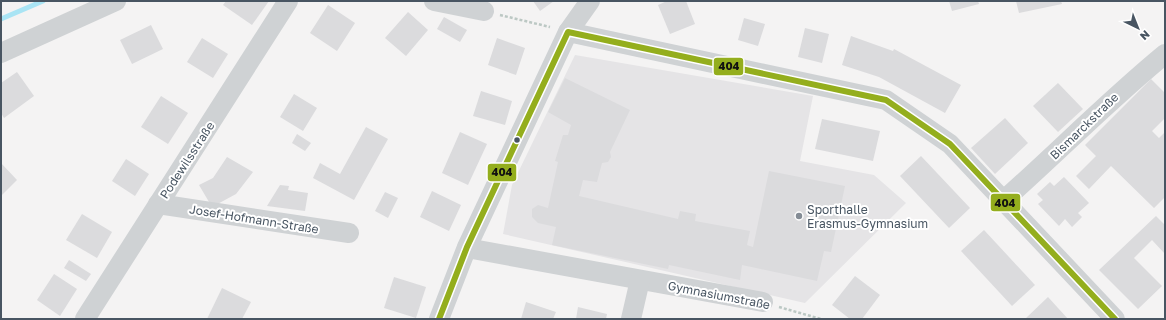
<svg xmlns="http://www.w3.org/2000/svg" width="1166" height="320" font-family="'Golos Text',sans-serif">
<rect width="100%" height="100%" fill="#f4f3f3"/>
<path fill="#e5e4e6" d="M 575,55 L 813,96 L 800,161 L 874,175 L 906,203 L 805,303 L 503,234 L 512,185 Z"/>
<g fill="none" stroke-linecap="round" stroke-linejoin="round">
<path stroke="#a9e4f4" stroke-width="5" d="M 1,19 L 43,1"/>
</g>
<g fill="#dbdbdd">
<path d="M 226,1 L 269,1 L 252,25 L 223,5 Z"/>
<path d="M 533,1 L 554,1 L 540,11 Z"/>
<path d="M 667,1 L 686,1 L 695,24 L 670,34 L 658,5 Z"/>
<path d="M 949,1 L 978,1 L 979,4 L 952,11 Z"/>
<path d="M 1016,1 L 1061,1 L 1062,4 L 1019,13 Z"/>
<path d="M 328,5 L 355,23 L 337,51 L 310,33 Z"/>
<path d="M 408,12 L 428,30 L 406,56 L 385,38 Z"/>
<path d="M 444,17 L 467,30 L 460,42 L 437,29 Z"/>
<path d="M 744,18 L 765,24 L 758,46 L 738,40 Z"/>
<path d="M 151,25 L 163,49 L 132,64 L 120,40 Z"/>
<path d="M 805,28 L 829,34 L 822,63 L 798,57 Z"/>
<path d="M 851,36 L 893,51 L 894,49 L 961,85 L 945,113 L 879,77 L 842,65 Z"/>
<path d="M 202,38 L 228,54 L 213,78 L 187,62 Z"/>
<path d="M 497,38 L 525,48 L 516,75 L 488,65 Z"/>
<path d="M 17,72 L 34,96 L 4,118 L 1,113 L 1,83 Z"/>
<path d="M 565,78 L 630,110 L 610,152 L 611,157 L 608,162 L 602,163 L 597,182 L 583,180 L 579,196 L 678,219 L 680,211 L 696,214 L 695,221 L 750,231 L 747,245 L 753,247 L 769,171 L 845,186 L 831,252 L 824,251 L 817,281 L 742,265 L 740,280 L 669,265 L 668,269 L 552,245 L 556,227 L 538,223 L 532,217 L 532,209 L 538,205 L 548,208 L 558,162 L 555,161 L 563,135 L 568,135 L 571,125 L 548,112 Z"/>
<path d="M 1151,79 L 1165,93 L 1165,118 L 1152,131 L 1159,138 L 1165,132 L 1165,197 L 1154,208 L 1111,166 L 1089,189 L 1076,176 L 1096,156 L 1085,145 Z"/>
<path d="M 1058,83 L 1083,109 L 1058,132 L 1033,106 Z"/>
<path d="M 481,91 L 512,101 L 505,125 L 473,116 Z"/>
<path d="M 294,94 L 317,108 L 303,131 L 280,117 Z"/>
<path d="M 161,96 L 188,113 L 168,144 L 141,127 Z"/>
<path d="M 1005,118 L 1028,143 L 995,174 L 971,148 Z"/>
<path d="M 822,119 L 880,131 L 873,161 L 815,149 Z"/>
<path d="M 366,127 L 388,139 L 354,200 L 313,178 L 320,163 L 340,174 Z"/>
<path d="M 460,132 L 487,144 L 468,185 L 442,173 Z"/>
<path d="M 297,134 L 311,143 L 305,151 L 292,143 Z"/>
<path d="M 921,156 L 970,208 L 949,228 L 900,176 Z"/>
<path d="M 227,157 L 253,172 L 236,194 L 212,207 L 199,185 L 213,178 Z"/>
<path d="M 126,159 L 149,174 L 135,196 L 112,181 Z"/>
<path d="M 1,163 L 17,180 L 1,196 Z"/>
<path d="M 1064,177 L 1089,203 L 1078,213 L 1082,217 L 1072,227 L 1065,219 L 1059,226 L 1038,204 L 1043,200 L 1037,194 L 1050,182 L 1054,186 Z"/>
<path d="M 280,185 L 289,186 L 288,190 L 308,193 L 305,211 L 267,206 Z"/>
<path d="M 432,191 L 461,205 L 449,231 L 420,217 Z"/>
<path d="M 385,192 L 398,198 L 388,218 L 375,211 Z"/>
<path d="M 82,214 L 112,232 L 97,258 L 66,240 Z"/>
<path d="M 1156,216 L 1165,225 L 1165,254 L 1152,240 L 1134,258 L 1162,286 L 1138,309 L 1099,270 Z"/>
<path d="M 984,230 L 1035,285 L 1012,306 L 961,251 Z"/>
<path d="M 69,260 L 91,274 L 86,281 L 64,268 Z"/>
<path d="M 54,274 L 77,289 L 60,316 L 37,300 Z"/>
<path d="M 855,276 L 880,295 L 862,319 L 850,319 L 832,305 Z"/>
<path d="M 394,277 L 426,287 L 416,318 L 384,308 Z"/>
<path d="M 222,288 L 251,302 L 242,319 L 207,319 Z"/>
<path d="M 1048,297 L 1068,319 L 1025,319 Z"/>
<path d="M 526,302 L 556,312 L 553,319 L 521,319 Z"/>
<path d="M 578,307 L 607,314 L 606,319 L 576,319 Z"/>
</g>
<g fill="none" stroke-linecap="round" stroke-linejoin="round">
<g stroke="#bcc8c4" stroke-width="2.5" stroke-dasharray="3 2" stroke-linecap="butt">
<path d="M 500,15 L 550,27"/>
<path d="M 779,307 L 821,319"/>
</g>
<g stroke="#cfd2d4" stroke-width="20">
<path d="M 434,1 L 484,11"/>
<path d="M 568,32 L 886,100 L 950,144 L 1115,319"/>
<path d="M 1,53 L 116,1"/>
<path d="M 1004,200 C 1058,152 1109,100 1165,54"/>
<path d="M 158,204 L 349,233"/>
<path d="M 467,248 L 763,302"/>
<path d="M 85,319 L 288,1"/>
<path d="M 439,319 L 467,247 L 568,32 L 590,1"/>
<path d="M 631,319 L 640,280"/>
</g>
<g stroke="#fff" stroke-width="9">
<path id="bus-1" d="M 439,319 L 467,247 L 568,32 L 886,100 L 950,144 L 1115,319"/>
</g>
<use href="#bus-1" stroke="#94ae1d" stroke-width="6"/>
</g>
<circle fill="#485562" stroke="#fff" stroke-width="1.5" cx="517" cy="140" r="3.5"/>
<circle fill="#848c95" stroke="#fff" stroke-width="1.5" cx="799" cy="216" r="4"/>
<g text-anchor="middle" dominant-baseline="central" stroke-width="4" stroke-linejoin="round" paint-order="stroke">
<g font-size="12" fill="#485562" stroke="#fff">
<text transform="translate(1084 126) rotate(-44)">Bismarckstraße</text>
<text transform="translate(187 160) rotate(-57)">Podewilsstraße</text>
<text transform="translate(254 219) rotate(9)">Josef-Hofmann-Straße</text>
<text transform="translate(719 295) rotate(11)">Gymnasiumstraße</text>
</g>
<g font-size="12" fill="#485562" stroke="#fff" text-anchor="start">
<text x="807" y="209">Sporthalle<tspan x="807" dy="14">Erasmus-Gymnasium</tspan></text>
</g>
</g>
<g stroke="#fff" stroke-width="1.5">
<rect x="713" y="57" width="31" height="19" rx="4" fill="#94ae1d"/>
<rect x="487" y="163" width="30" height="19" rx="4" fill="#94ae1d"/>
<rect x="990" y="193" width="31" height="19" rx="4" fill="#94ae1d"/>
</g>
<g font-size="11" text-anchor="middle" font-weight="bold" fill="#111">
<text x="729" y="70">404</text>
<text x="502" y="176">404</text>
<text x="1005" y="207">404</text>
</g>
<rect width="1166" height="320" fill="none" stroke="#485562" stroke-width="4"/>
<g transform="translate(1138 28) rotate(137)" stroke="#ffffff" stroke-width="3" paint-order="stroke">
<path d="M0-3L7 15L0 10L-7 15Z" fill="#485562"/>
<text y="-6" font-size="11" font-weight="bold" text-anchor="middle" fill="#485562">N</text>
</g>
</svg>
